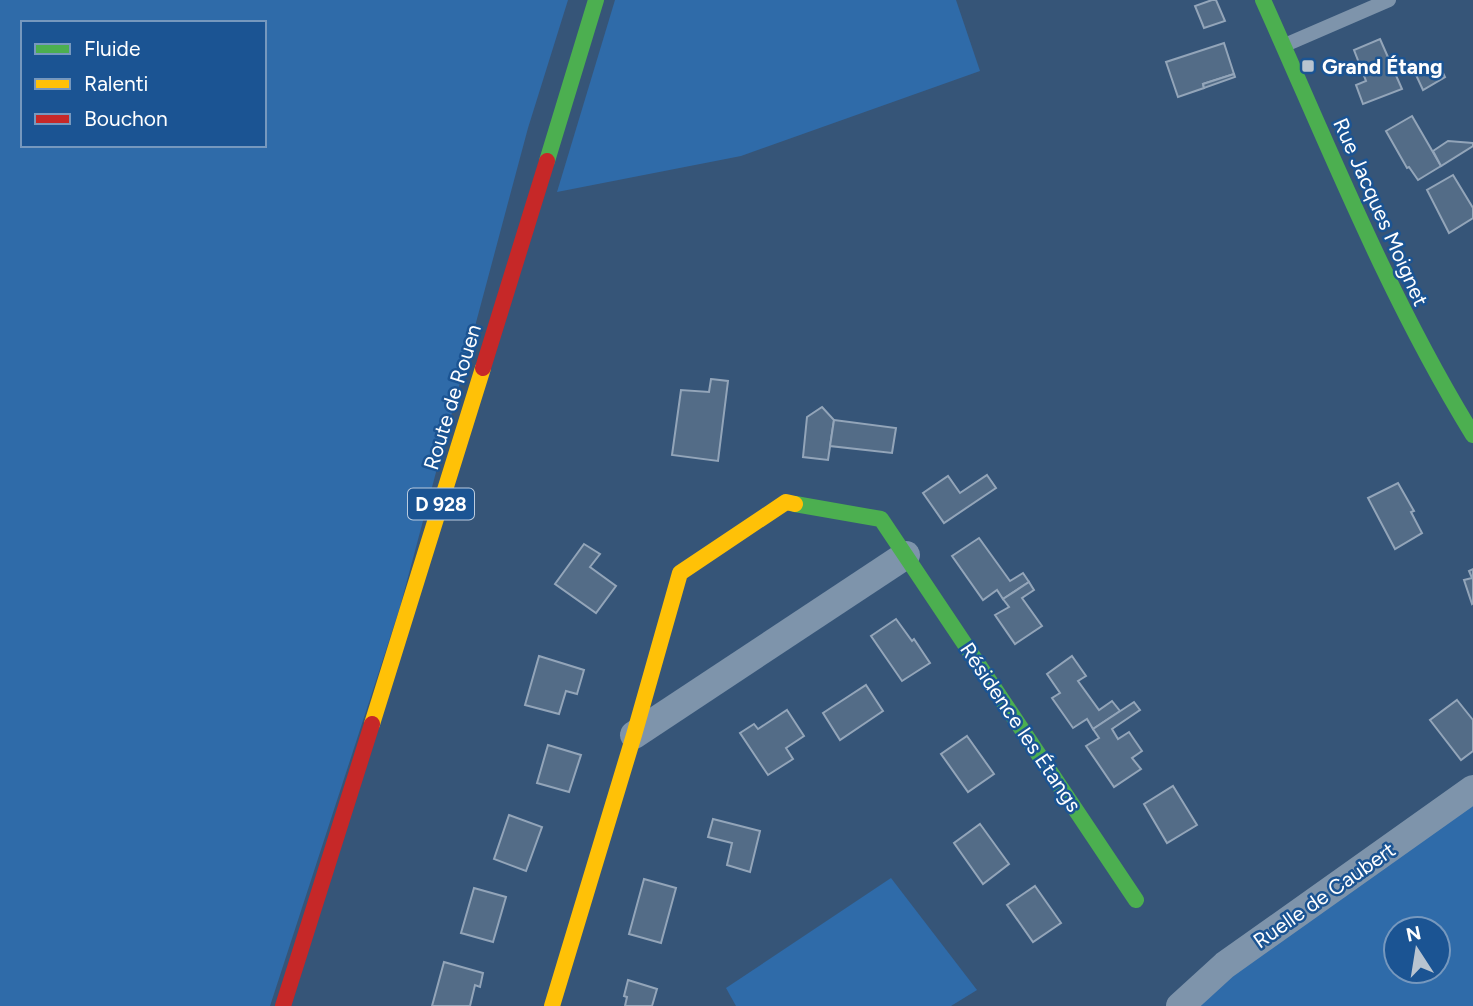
<svg xmlns="http://www.w3.org/2000/svg" width="1473" height="1006" font-family="Figtree,sans-serif">
<rect width="100%" height="100%" fill="#365578"/>
<g fill="#2f6ba9" fill-rule="evenodd">
<path d="M 0,0 L 568,0 L 528,128 L 400,607 L 270,1006 L 0,1006 ZM 23,23 L 264,23 L 264,145 L 23,145 Z"/>
<path d="M 615,0 L 956,0 L 980,71 L 741,156 L 557,192 Z"/>
<path d="M 1473,799 L 1473,1006 L 1187,1006 ZM 1396,929 L 1438,929 L 1438,971 L 1396,971 Z"/>
<path d="M 891,878 L 977,990 L 951,1006 L 736,1006 L 726,988 Z"/>
</g>
<g fill="#536c87" stroke="#93a5b9" stroke-width="2">
<path d="M 1212,0 L 1216,0 L 1225,21 L 1204,28 L 1195,6 Z"/>
<path d="M 1380,39 L 1402,89 L 1363,104 L 1356,85 L 1366,81 L 1354,50 Z"/>
<path d="M 1224,43 L 1234,74 L 1203,84 L 1204,88 L 1178,97 L 1166,62 Z"/>
<path d="M 1438,63 L 1445,77 L 1423,90 L 1416,75 Z"/>
<path d="M 1234,74 L 1235,77 L 1204,88 L 1203,84 Z"/>
<path d="M 1412,116 L 1441,166 L 1418,180 L 1409,167 L 1407,168 L 1386,131 Z"/>
<path d="M 1448,141 L 1473,143 L 1473,146 L 1441,166 L 1433,151 Z"/>
<path d="M 1453,175 L 1473,208 L 1473,218 L 1449,233 L 1427,190 Z"/>
<path d="M 711,379 L 728,381 L 718,461 L 672,455 L 681,390 L 709,392 Z"/>
<path d="M 822,407 L 834,420 L 828,460 L 803,457 L 807,417 Z"/>
<path d="M 834,420 L 896,428 L 892,453 L 830,446 Z"/>
<path d="M 987,475 L 996,488 L 944,523 L 923,493 L 948,476 L 960,493 Z"/>
<path d="M 1398,483 L 1414,511 L 1411,512 L 1422,533 L 1395,549 L 1368,498 Z"/>
<path d="M 979,538 L 1010,581 L 1023,573 L 1029,582 L 1003,599 L 997,590 L 983,600 L 952,556 Z"/>
<path d="M 584,544 L 600,554 L 590,567 L 616,586 L 596,613 L 555,584 Z"/>
<path d="M 1473,569 L 1473,603 L 1472,604 L 1464,580 L 1472,578 L 1469,571 Z"/>
<path d="M 1029,582 L 1034,590 L 1022,598 L 1042,626 L 1015,644 L 995,615 L 1009,607 L 1003,599 Z"/>
<path d="M 896,619 L 912,641 L 914,639 L 930,663 L 902,681 L 871,636 Z"/>
<path d="M 539,656 L 584,670 L 577,694 L 566,691 L 559,714 L 525,705 Z"/>
<path d="M 1072,656 L 1086,676 L 1078,681 L 1099,710 L 1112,701 L 1120,711 L 1093,729 L 1087,719 L 1073,728 L 1052,698 L 1060,693 L 1047,674 Z"/>
<path d="M 866,685 L 883,711 L 840,740 L 823,713 Z"/>
<path d="M 1457,700 L 1473,720 L 1473,751 L 1461,760 L 1430,720 Z"/>
<path d="M 1134,702 L 1140,710 L 1112,729 L 1118,739 L 1129,732 L 1142,751 L 1132,758 L 1141,769 L 1114,787 L 1086,746 L 1099,738 L 1093,729 Z"/>
<path d="M 787,710 L 804,736 L 786,748 L 793,759 L 768,775 L 740,733 L 754,724 L 758,729 Z"/>
<path d="M 967,736 L 994,774 L 968,792 L 941,754 Z"/>
<path d="M 548,745 L 581,755 L 569,792 L 537,783 Z"/>
<path d="M 1173,786 L 1197,825 L 1167,843 L 1144,804 Z"/>
<path d="M 509,815 L 542,827 L 526,871 L 494,859 Z"/>
<path d="M 713,819 L 760,831 L 750,872 L 727,865 L 732,843 L 708,837 Z"/>
<path d="M 980,824 L 1009,864 L 983,884 L 954,843 Z"/>
<path d="M 644,879 L 676,888 L 661,943 L 629,934 Z"/>
<path d="M 1035,886 L 1061,923 L 1033,942 L 1007,905 Z"/>
<path d="M 474,888 L 506,897 L 493,942 L 461,933 Z"/>
<path d="M 444,962 L 483,973 L 480,987 L 475,985 L 470,1006 L 432,1006 Z"/>
<path d="M 628,980 L 657,989 L 652,1006 L 625,1006 L 627,997 L 624,996 Z"/>
</g>
<g fill="none" stroke-linecap="round" stroke-linejoin="round">
<path stroke="#7e94ab" stroke-width="14" d="M 1285,45 L 1389,0"/>
<g stroke="#7e94ab" stroke-width="28">
<path d="M 634,735 L 906,555"/>
<path d="M 1180,1006 L 1225,965 L 1473,789"/>
</g>
<g stroke="#4caf50" stroke-width="16">
<path d="M 1263,0 C 1329,147 1388,297 1473,435"/>
<path d="M 547,161 L 596,0"/>
<path d="M 795,504 L 881,519 L 1136,900"/>
</g>
<g stroke="#ffc107" stroke-width="16">
<path d="M 372,724 L 483,368"/>
<path d="M 552,1006 L 634,735 L 680,573 L 786,502 L 795,504"/>
</g>
<g stroke="#c62828" stroke-width="16">
<path d="M 483,368 L 547,161"/>
<path d="M 283,1006 L 372,724"/>
</g>
</g>
<rect fill="#b9c4d0" stroke="#1b5493" stroke-width="2.5" x="1301" y="59" width="14" height="14" rx="3.5"/>
<g text-anchor="middle" dominant-baseline="central" stroke-width="5" stroke-linejoin="round" paint-order="stroke">
<rect fill="#1b5493" stroke="#bbccdf" stroke-width="2" x="408" y="488.5" width="66" height="31" rx="5"/>
<g font-size="19" font-weight="bold" fill="#fff">
<text x="441" y="504">D 928</text>
</g>
<g font-size="21" font-weight="bold" fill="#fff" stroke="#1b5493" text-anchor="start">
<text x="1322" y="66">Grand Étang</text>
</g>
<g font-size="21" fill="#fff" stroke="#1b5493">
<text transform="translate(1381 212) rotate(66)">Rue Jacques Moignet</text>
<text transform="translate(452 397) rotate(-73)">Route de Rouen</text>
<text transform="translate(1021 727) rotate(56)">Résidence les Étangs</text>
<text transform="translate(1324 895) rotate(-35)">Ruelle de Caubert</text>
</g>
</g>
<rect x="21" y="21" width="245" height="126" fill="#1b5493" stroke="#7698be" stroke-width="2"/>
<rect x="35" y="44" width="35" height="10" fill="#4caf50" stroke="#7698be" stroke-width="2"/>
<text x="84" y="56" font-size="21" fill="#ffffff">Fluide</text>
<rect x="35" y="79" width="35" height="10" fill="#ffc107" stroke="#7698be" stroke-width="2"/>
<text x="84" y="91" font-size="21" fill="#ffffff">Ralenti</text>
<rect x="35" y="114" width="35" height="10" fill="#c62828" stroke="#7698be" stroke-width="2"/>
<text x="84" y="126" font-size="21" fill="#ffffff">Bouchon</text>
<g transform="translate(1417 950) rotate(348)"><circle r="33" fill="#1b5493" stroke="#7698be" stroke-width="2"/>
<path d="M0-5L12 26L0 18L-12 26Z" fill="#b9c4d0"/>
<text y="-10" font-size="19" font-weight="bold" text-anchor="middle" fill="#ffffff">N</text>
</g>
</svg>
